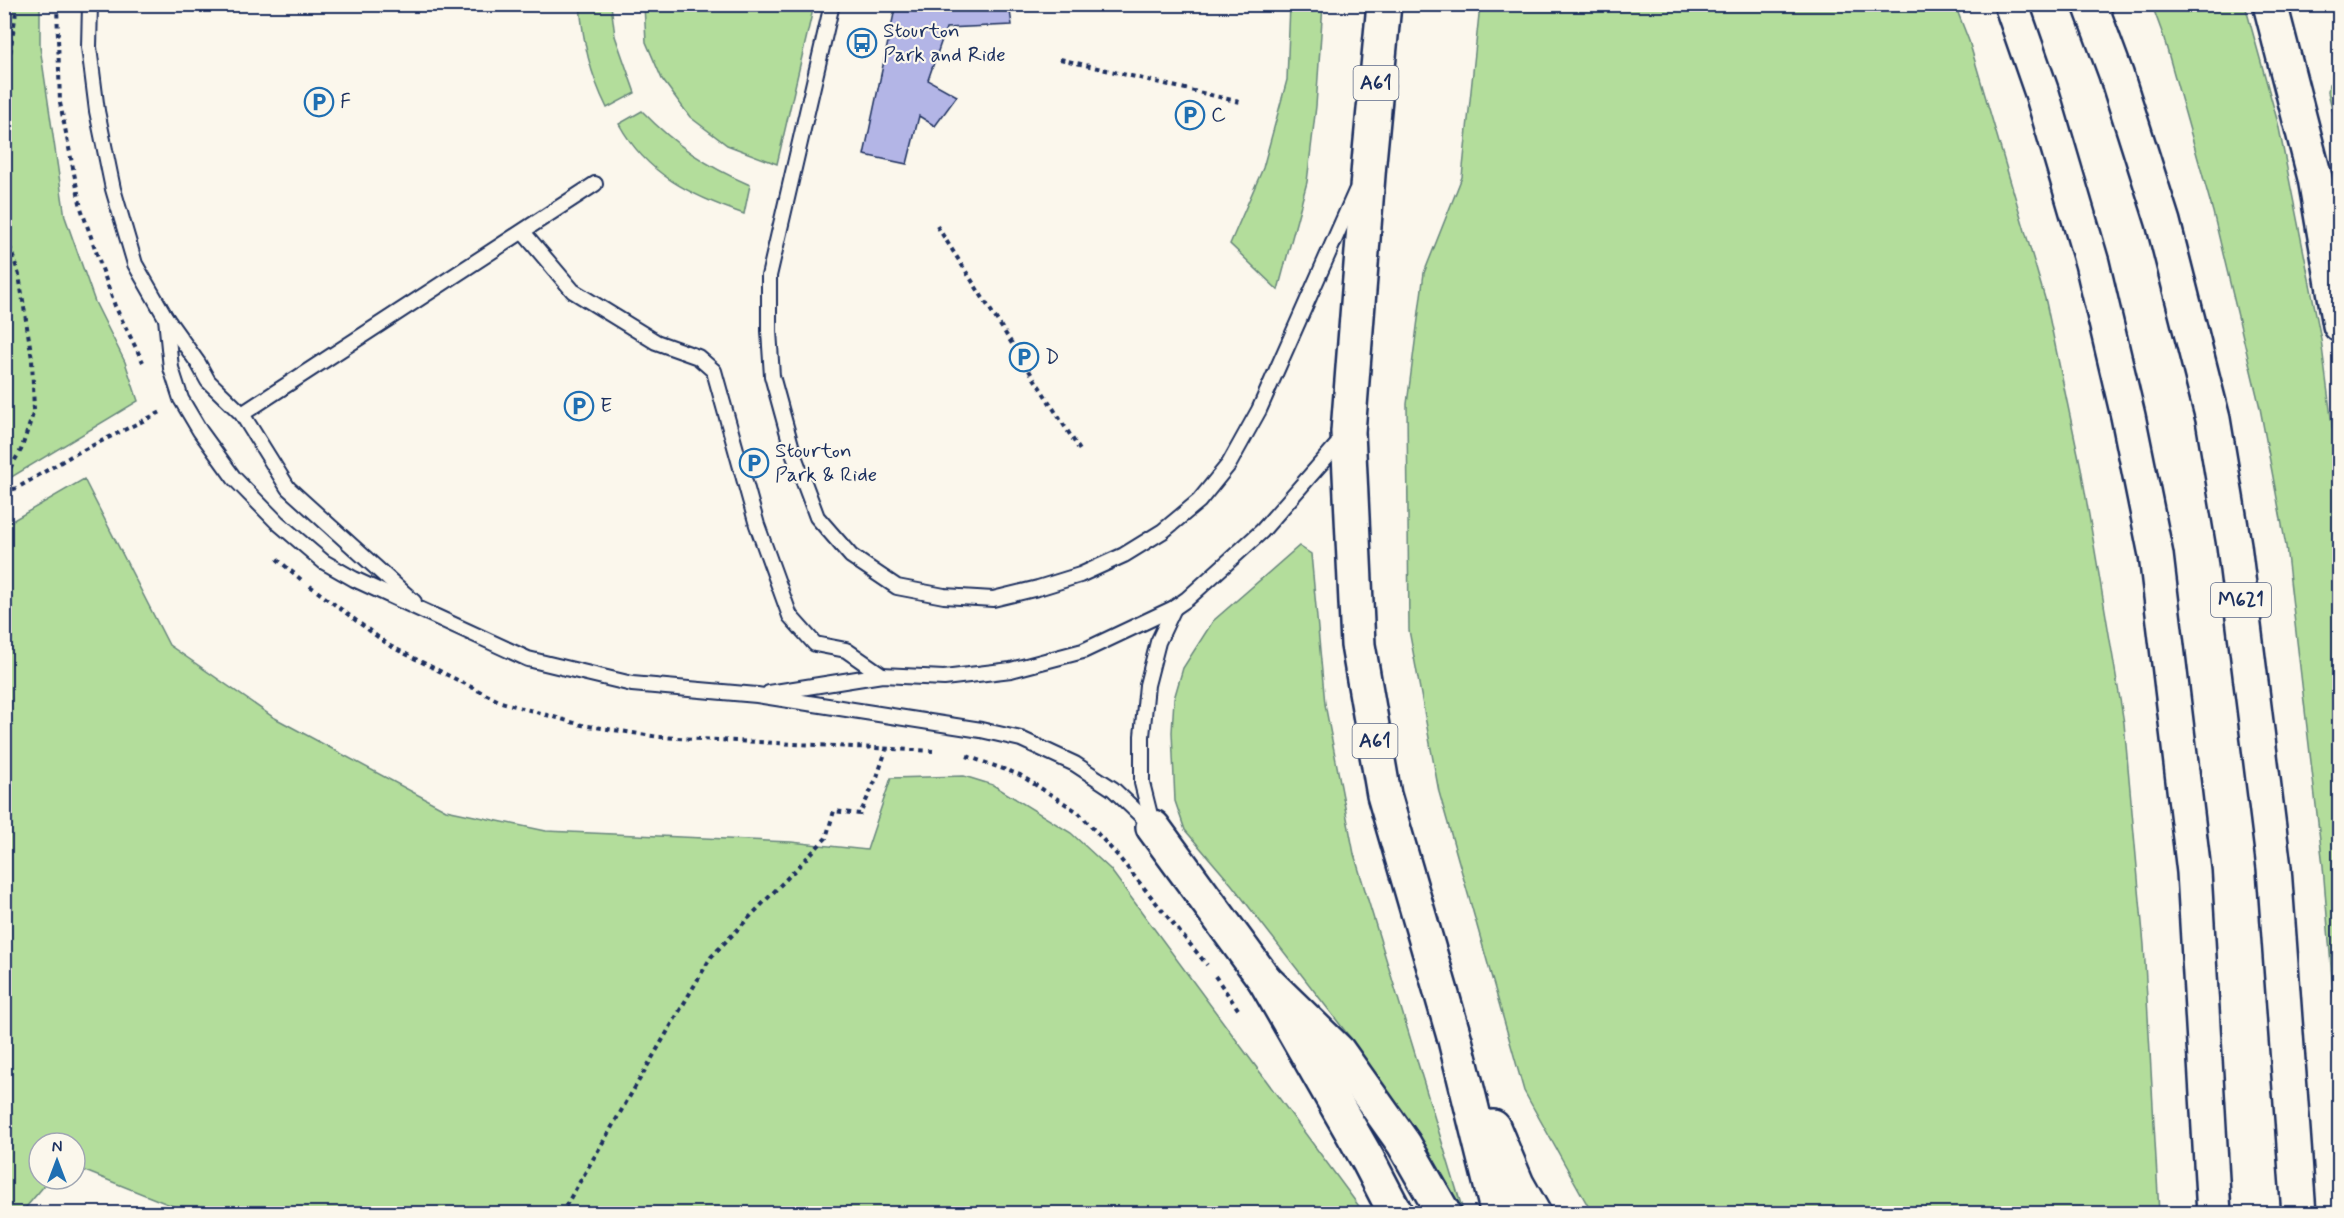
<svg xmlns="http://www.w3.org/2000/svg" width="2344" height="1218" font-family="Mynerve,sans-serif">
<rect width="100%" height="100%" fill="#fbf7ec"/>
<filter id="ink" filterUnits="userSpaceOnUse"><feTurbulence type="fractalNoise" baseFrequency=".0167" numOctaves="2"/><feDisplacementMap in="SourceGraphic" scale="12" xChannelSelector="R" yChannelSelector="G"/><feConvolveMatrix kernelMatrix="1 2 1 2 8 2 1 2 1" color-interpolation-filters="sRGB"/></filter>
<g filter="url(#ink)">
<g fill="#b3dd9b" stroke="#67867c" stroke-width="1.5">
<path d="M 4,5 L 40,5 L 40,47 L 65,217 L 95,302 L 125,362 L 138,401 L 5,481 Z"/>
<path d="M 580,5 L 611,5 L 615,36 L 635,93 L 607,108 C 590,74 583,42 580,5 Z"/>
<path d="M 644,5 L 814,5 L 777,164 L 727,145 L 690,117 L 662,79 L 646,42 Z"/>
<path d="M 1290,5 L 1323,5 L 1316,106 L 1307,182 L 1278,290 L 1230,244 L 1263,168 L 1287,80 Z"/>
<path d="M 1480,5 L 1955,5 L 1969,41 L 2046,302 L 2081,468 L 2124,723 L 2144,945 L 2159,1213 L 1592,1213 L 1524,1091 L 1439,792 L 1409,630 L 1407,404 L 1424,273 L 1462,177 Z"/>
<path d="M 2152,5 L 2245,5 L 2278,123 L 2321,339 L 2339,480 L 2339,1066 L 2323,866 L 2286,546 L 2260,408 L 2213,212 L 2163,35 Z"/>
<path d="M 2336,80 L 2339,82 L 2339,138 L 2328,92 L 2329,84 Z"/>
<path d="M 642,111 C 675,145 706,166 750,185 L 744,214 C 692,196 647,175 619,124 Z"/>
<path d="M 84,479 L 169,645 L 273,717 L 446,810 L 546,831 L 791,842 L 867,850 L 891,778 L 964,776 L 993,785 L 1071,833 L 1110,869 L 1364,1213 L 190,1213 L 75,1167 L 75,1143 L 39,1143 L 39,1179 L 50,1179 L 21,1213 L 5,1213 L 5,525 Z"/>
<path d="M 1299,546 L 1311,554 L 1325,704 L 1354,854 L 1463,1211 L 1406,1119 L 1352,1040 L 1232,885 L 1185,830 L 1175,801 L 1172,732 L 1174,699 L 1183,668 L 1213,621 Z"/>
</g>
<path fill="#b3b5e6" stroke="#1b2f5e" stroke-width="1.5" d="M 896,4 L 1009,4 L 1012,25 L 946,28 L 928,80 L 957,96 L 935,126 L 919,116 L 907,164 L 864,155 Z"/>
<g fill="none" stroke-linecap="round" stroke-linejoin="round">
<g stroke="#1b2f5e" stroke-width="18">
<g id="service">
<path d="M 90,4 L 89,47 L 97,111 L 113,189 L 135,264 L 166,318 L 198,363 L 208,381 L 242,414 L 288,488 L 414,602"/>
<path d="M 832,4 L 769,276 L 769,331 L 772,376 L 794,456 L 817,517 L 851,556 L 897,587 L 944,596 L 993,599 L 1038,588 L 1080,575 L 1124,555 L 1163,531 L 1199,501 L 1229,464 L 1259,410 L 1356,191"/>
<path d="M 523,232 L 573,291 L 656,342 L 698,357 L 714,371 L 757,525 L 790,616 L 815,644 L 846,650 L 882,675"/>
<path d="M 166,318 L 171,368 L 181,399 L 200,431 L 234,478 L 277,522 L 324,562 L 354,579 L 528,659 L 632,684 L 757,695 L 981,730 L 1021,739 L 1075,764 L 1113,789 L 1153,827"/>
<path d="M 242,414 L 595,184"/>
<path d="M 769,693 L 882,675 L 944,678 L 1011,670 L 1083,651 L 1174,608 L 1187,599 L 1262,531 L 1343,438"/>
<path d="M 1153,827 L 1142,783 L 1142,736 L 1147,685 L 1158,642 L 1174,608"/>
</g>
</g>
<g stroke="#1b2f5e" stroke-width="38">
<g id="primary">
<path d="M 1384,4 L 1369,162 L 1348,432 L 1358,645 L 1384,795 L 1455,1040 L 1498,1214"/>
<path d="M 1153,827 L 1265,980 L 1338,1051 L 1404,1144 L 1444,1214"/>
<path d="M 1493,1127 L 1517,1184 L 1534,1214"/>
</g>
</g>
<g stroke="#1b2f5e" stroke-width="38">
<g id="motorway">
<path d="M 2011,4 L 2042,93 L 2092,263 L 2128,416 L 2156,555 L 2194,872 L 2214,1214"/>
<path d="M 2090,4 L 2116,74 L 2163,222 L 2213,419 L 2234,545 L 2274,868 L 2299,1214"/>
<path d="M 2270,4 L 2315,178 L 2340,325"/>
<path d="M 1265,980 L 1368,1160 L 1396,1214"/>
</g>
</g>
<g stroke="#1b2f5e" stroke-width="4" stroke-dasharray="4.5 4.5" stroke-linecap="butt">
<path d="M 57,4 L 60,103 L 81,208 L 115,306 L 143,362"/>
<path d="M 1060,59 L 1240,102"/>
<path d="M 4,97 L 17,4"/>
<path d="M 937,226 L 1081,452"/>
<path d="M 4,229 L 19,275 L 32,359 L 34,411 L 21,450 L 4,478"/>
<path d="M 4,492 L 17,488 L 73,455 L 161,412"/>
<path d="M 277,559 L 304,582"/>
<path d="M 310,586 L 390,646 L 501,702 L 582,725 L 659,737 L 933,751"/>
<path d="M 967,756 L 1020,775 L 1078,812 L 1117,855 L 1207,965"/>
<path d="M 1215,976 L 1240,1012"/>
<path d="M 561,1214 L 711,957 L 826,838 L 834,811 L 860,814 L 877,777 L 886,750"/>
</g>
<use href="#service" stroke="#fbf7ec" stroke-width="14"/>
<use href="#primary" stroke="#fbf7ec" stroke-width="33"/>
<use href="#motorway" stroke="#fbf7ec" stroke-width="33"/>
</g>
</g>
<defs>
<g id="bus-ring" transform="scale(1.5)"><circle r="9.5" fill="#fbf7ec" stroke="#1f6fb2" stroke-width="1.5"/><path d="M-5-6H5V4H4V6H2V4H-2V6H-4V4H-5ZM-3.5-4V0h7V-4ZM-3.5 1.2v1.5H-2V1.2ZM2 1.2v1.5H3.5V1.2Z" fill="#1f6fb2"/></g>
<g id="parking-ring" transform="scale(1.5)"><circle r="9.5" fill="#fbf7ec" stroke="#1f6fb2" stroke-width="1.5"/><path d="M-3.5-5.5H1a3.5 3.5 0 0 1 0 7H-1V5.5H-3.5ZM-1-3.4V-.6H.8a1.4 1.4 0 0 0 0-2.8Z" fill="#1f6fb2"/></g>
</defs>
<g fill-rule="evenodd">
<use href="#bus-ring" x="862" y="43"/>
<use href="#parking-ring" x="319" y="102"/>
<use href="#parking-ring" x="1190" y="115"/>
<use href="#parking-ring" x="1024" y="357"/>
<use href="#parking-ring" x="579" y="406"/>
<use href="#parking-ring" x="754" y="463"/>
</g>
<g text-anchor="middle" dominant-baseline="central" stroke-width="4.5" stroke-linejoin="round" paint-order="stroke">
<g fill="#fbf7ec" stroke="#5e6b89" stroke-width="1.5">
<rect x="1353.5" y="66" width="45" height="34" rx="4.5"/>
<rect x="2211" y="583" width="60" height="34" rx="4.5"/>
<rect x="1352.5" y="724" width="45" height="34" rx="4.5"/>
</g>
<g font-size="20" font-weight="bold" fill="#1b2f5e">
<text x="1376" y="83">A61</text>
<text x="2241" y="600">M621</text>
<text x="1375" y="741">A61</text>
</g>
<g font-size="21" fill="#1b2f5e" stroke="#fbf7ec" text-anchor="start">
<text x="883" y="31">Stourton<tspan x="883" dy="24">Park and Ride</tspan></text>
<text x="340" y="102">F</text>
<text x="1211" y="115">C</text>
<text x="1045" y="357">D</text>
<text x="600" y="406">E</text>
<text x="775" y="451">Stourton<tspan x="775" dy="24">Park &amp; Ride</tspan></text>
</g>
</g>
<rect width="2344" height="1218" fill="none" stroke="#fbf7ec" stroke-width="24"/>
<rect x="12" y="12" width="2320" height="1194" fill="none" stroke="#1b2f5e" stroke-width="2" filter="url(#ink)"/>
<g transform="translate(57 1161)"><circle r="28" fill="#fbf7ec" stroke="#a1a7b3" stroke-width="1.5"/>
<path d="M0-4.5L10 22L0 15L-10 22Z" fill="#1f6fb2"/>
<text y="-9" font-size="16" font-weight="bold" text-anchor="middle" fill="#1b2f5e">N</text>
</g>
</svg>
